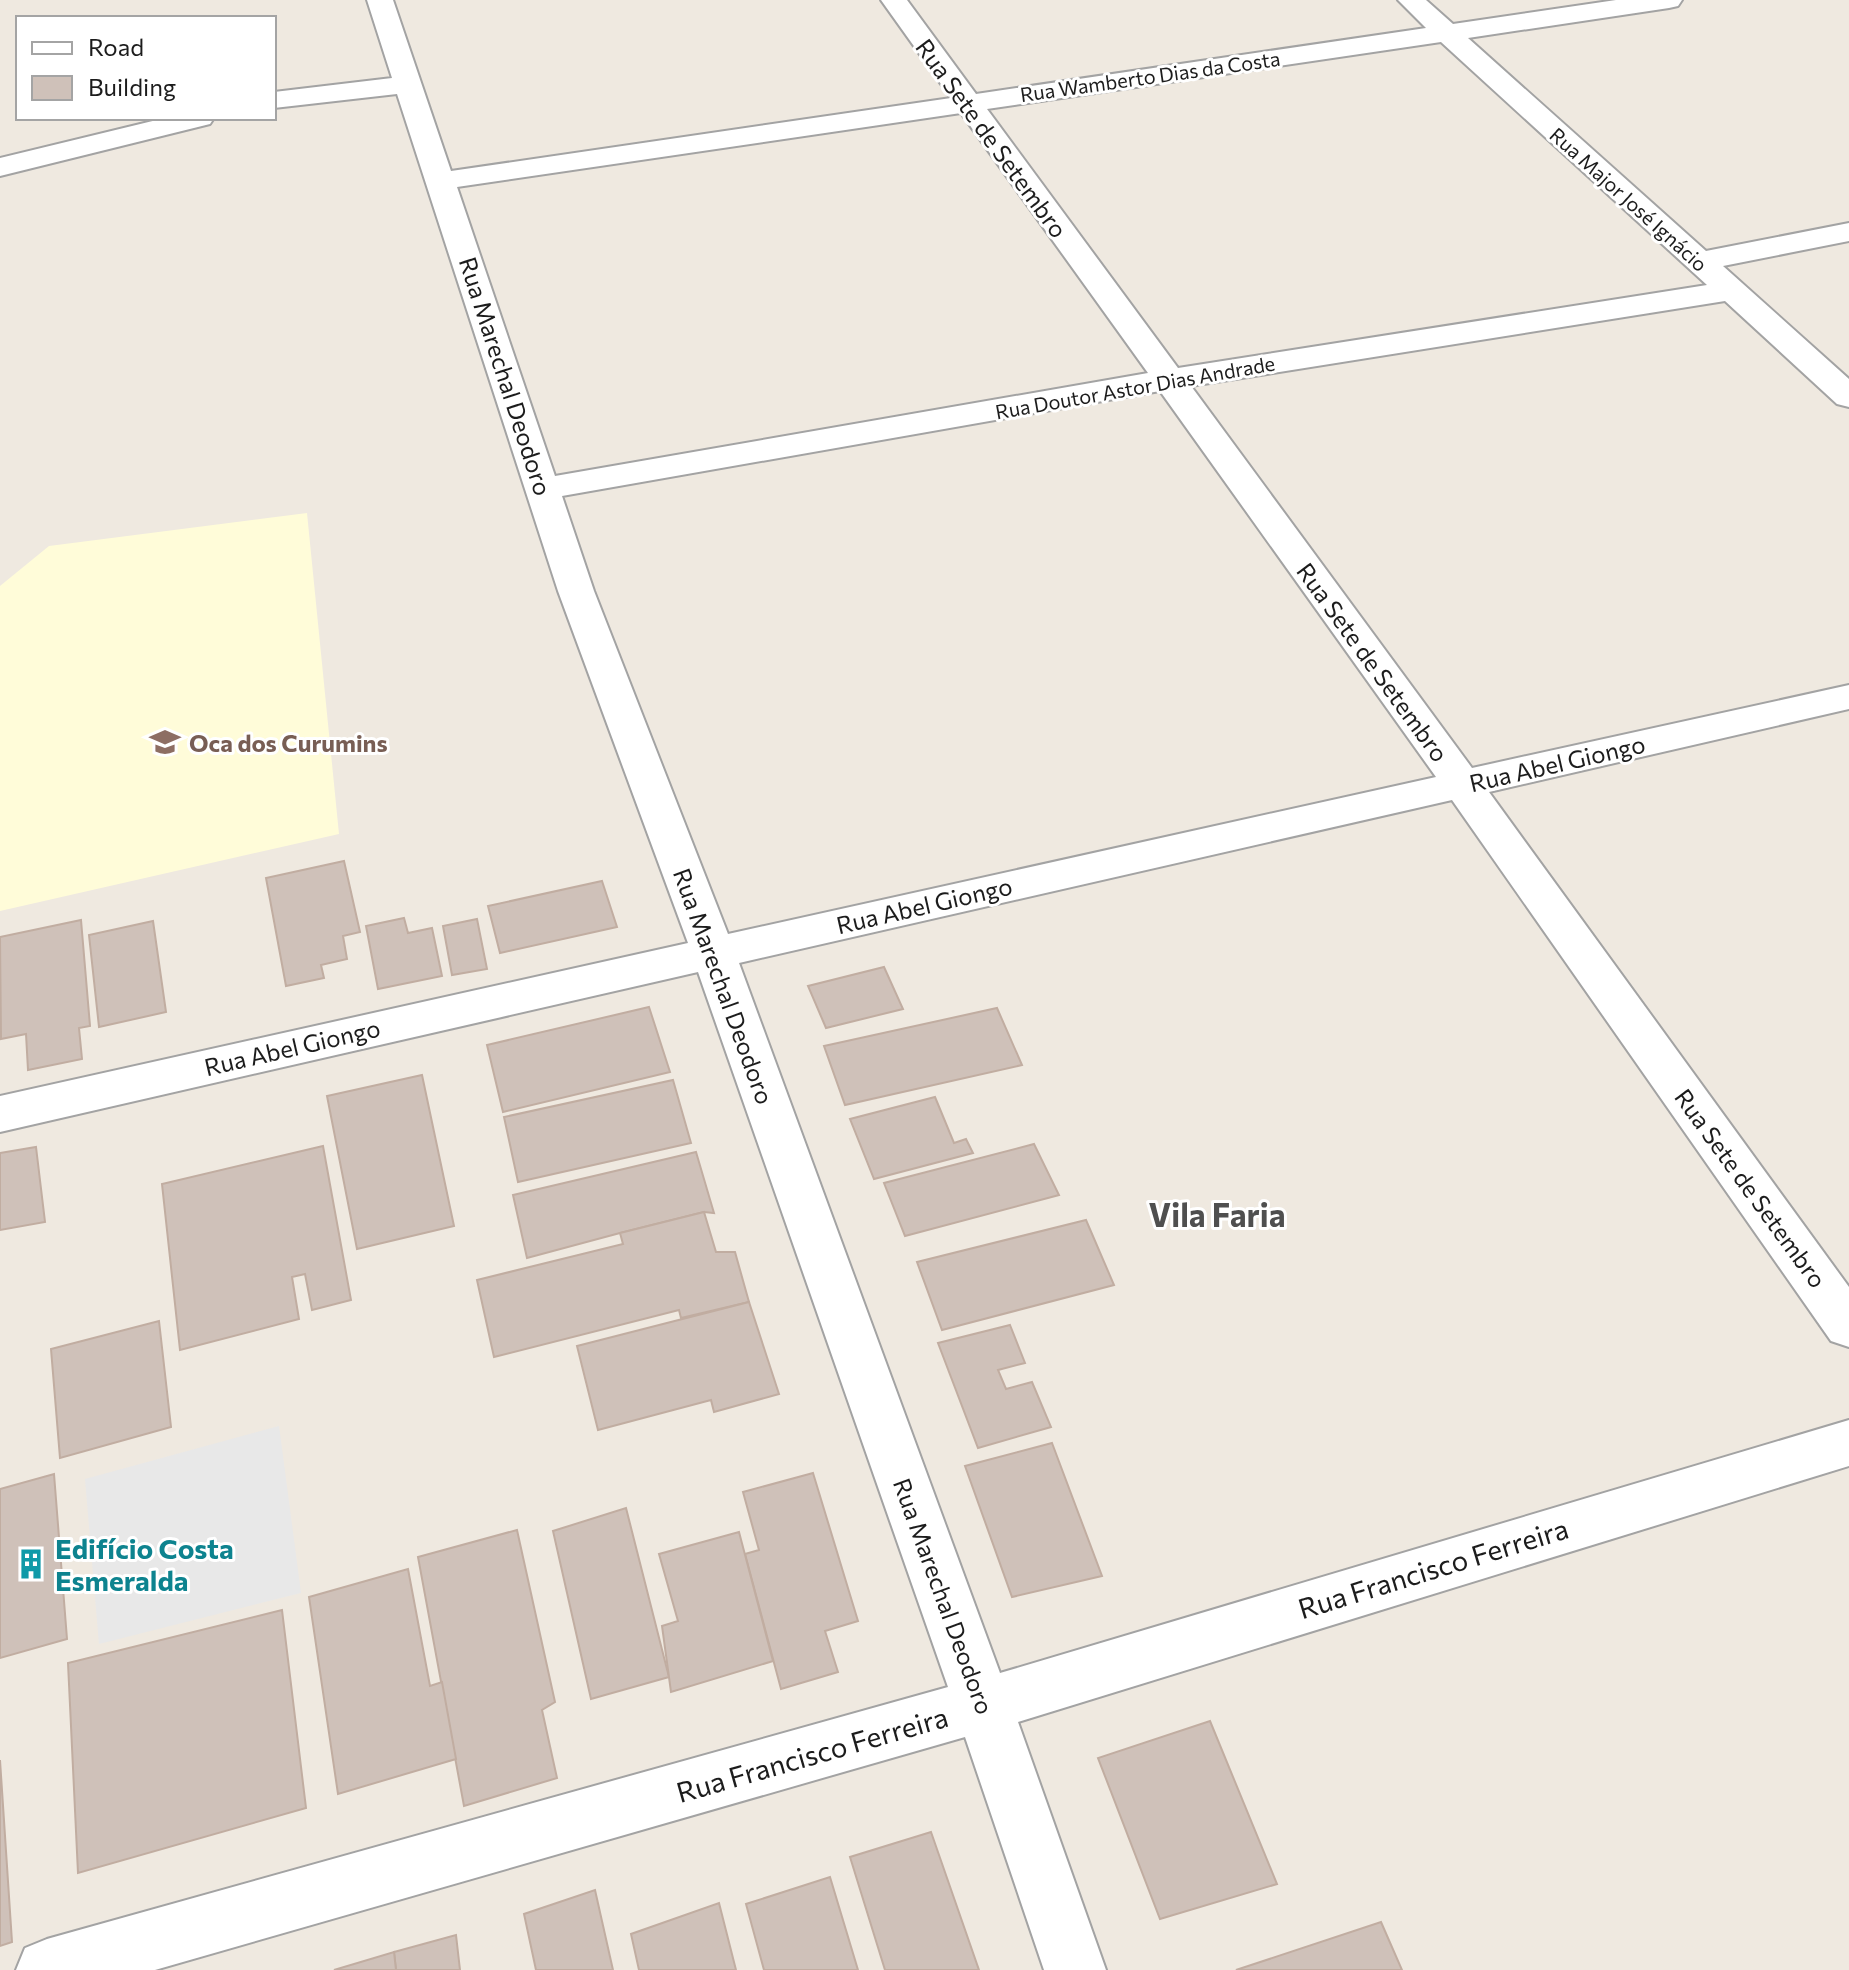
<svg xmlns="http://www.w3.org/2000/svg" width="1849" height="1970" font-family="Commissioner,sans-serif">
<rect width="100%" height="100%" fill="#efe9e0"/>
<path fill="#fffcd9" d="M 307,513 L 339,834 L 0,911 L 0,586 L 49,546 Z"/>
<path fill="#e8e8e8" d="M 279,1426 L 301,1593 L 99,1644 L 85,1479 Z"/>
<g fill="#cfc1b9" stroke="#c1ada1" stroke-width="2">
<path d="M 344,861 L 360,932 L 343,936 L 347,959 L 321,965 L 324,978 L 286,986 L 266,878 Z"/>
<path d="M 602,881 L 617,927 L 500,953 L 488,906 Z"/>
<path d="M 404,918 L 408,933 L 432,928 L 442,976 L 378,989 L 366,926 Z"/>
<path d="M 477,919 L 487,969 L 452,975 L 443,926 Z"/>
<path d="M 81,920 L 90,1026 L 79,1028 L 82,1059 L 28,1070 L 26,1034 L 1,1039 L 0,937 Z"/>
<path d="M 153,921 L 166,1012 L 99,1027 L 89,935 Z"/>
<path d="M 884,967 L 903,1009 L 826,1028 L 808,986 Z"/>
<path d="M 649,1007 L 670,1072 L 503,1112 L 487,1045 Z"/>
<path d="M 997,1008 L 1022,1065 L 845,1105 L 824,1046 Z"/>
<path d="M 422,1075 L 454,1226 L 357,1249 L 327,1096 Z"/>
<path d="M 673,1080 L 691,1143 L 518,1182 L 504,1117 Z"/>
<path d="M 935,1097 L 954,1143 L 966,1139 L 973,1153 L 874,1179 L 850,1119 Z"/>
<path d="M 1034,1144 L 1059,1195 L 905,1236 L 884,1183 Z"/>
<path d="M 323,1146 L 351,1300 L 312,1310 L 305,1274 L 292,1277 L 299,1319 L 180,1350 L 162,1184 Z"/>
<path d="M 36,1147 L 45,1222 L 0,1230 L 0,1153 Z"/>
<path d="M 696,1152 L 714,1213 L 704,1212 L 620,1233 L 527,1258 L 513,1195 Z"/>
<path d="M 704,1212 L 716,1252 L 735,1252 L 749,1302 L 681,1318 L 679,1310 L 494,1357 L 477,1280 L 623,1244 L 620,1233 Z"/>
<path d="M 1086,1220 L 1114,1285 L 942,1330 L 917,1262 Z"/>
<path d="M 749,1302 L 779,1394 L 714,1412 L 711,1400 L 598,1430 L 577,1346 Z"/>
<path d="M 159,1321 L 171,1427 L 60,1458 L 51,1349 Z"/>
<path d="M 1010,1325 L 1025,1363 L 998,1370 L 1006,1389 L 1032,1382 L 1051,1427 L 978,1448 L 938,1343 Z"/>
<path d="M 1052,1443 L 1102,1576 L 1012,1597 L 965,1466 Z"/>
<path d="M 813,1473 L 858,1621 L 825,1631 L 838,1672 L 781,1689 L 745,1554 L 759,1550 L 743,1492 Z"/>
<path d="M 54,1474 L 67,1639 L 0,1658 L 0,1489 Z"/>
<path d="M 626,1508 L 669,1677 L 591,1699 L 553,1531 Z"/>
<path d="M 517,1530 L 555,1702 L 542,1710 L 557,1778 L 464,1806 L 418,1557 Z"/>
<path d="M 739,1532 L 773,1661 L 671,1692 L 662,1626 L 678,1621 L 659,1554 Z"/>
<path d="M 408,1569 L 430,1686 L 442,1682 L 456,1759 L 338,1794 L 309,1597 Z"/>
<path d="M 282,1610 L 306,1808 L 78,1873 L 68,1663 Z"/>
<path d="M 1210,1721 L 1277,1884 L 1160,1919 L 1098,1758 Z"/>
<path d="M 0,1760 L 12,1942 L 0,1946 Z"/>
<path d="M 931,1832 L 979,1970 L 885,1970 L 850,1857 Z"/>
<path d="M 830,1877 L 858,1970 L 764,1970 L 746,1904 Z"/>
<path d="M 595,1890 L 613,1970 L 536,1970 L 524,1914 Z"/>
<path d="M 719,1903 L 736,1970 L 639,1970 L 631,1934 Z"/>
<path d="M 1381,1922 L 1402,1970 L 1236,1970 Z"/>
<path d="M 456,1935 L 460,1970 L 396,1970 L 394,1952 Z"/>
<path d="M 394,1952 L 396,1970 L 334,1970 Z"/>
</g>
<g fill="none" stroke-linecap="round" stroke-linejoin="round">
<g stroke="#a3a3a3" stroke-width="4">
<g id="minor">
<path d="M 367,0 L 393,0 L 451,171 L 951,98 L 881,0 L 907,0 L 976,94 L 1426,28 L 1398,0 L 1426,0 L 1453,24 L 1616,0 L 1682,0 L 1678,6 L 1669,8 L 1468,38 L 1706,251 L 1849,223 L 1849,241 L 1723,266 L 1849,379 L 1849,407 L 1837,404 L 1725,301 L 1191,386 L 1472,768 L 1849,685 L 1849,709 L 1489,792 L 1849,1287 L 1849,1347 L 1831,1341 L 1452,800 L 739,963 L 1000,1673 L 1849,1420 L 1849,1466 L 1018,1722 L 1106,1970 L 1044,1970 L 965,1737 L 155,1970 L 16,1970 L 25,1948 L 47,1939 L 948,1687 L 698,972 L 0,1132 L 0,1096 L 688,943 L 558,591 L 397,94 L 274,108 L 274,92 L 392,78 ZM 1441,42 L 1707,285 L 1178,368 L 987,109 ZM 961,113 L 1148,373 L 555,476 L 457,187 ZM 1160,391 L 1436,777 L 728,934 L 594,591 L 562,496 Z"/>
<path d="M 165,118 L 214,118 L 210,124 L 0,176 L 0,158 Z"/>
</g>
</g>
<use href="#minor" fill="#fff" fill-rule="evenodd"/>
</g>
<defs>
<g id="school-bare" transform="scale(2.4)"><path d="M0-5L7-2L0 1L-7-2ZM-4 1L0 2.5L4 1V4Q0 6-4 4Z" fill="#8d6e63" stroke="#fff" stroke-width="2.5" paint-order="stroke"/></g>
<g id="building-bare" transform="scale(2.4)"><path d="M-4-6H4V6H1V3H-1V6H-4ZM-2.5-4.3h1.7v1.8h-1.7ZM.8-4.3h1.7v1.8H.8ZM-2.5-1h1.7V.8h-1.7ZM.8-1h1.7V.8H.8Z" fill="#0f9aa8" stroke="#fff" stroke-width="2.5" paint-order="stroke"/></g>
</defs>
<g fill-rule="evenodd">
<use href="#school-bare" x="165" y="742"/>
<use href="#building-bare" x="31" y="1564"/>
</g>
<g text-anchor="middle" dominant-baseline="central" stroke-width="6" stroke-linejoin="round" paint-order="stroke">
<g font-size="20" fill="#1c1c1c" stroke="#fff">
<text transform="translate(1150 76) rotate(-8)">Rua Wamberto Dias da Costa</text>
<text transform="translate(1629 199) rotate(42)">Rua Major José Ignácio</text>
<text transform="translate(1135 387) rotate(-10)">Rua Doutor Astor Dias Andrade</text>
</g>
<g font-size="24" fill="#1c1c1c" stroke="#fff">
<text transform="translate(992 138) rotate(54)">Rua Sete de Setembro</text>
<text transform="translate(506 376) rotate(72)">Rua Marechal Deodoro</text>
<text transform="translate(1373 662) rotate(54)">Rua Sete de Setembro</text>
<text transform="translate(1557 763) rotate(-13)">Rua Abel Giongo</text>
<text transform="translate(924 905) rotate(-13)">Rua Abel Giongo</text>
<text transform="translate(724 986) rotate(70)">Rua Marechal Deodoro</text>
<text transform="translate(292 1047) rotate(-13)">Rua Abel Giongo</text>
<text transform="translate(1751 1188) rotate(54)">Rua Sete de Setembro</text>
<text transform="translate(944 1596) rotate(70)">Rua Marechal Deodoro</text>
</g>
<g font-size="24" font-weight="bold" fill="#785e54" stroke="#fff" text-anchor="start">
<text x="189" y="742">Oca dos Curumins</text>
</g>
<g font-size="28" font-weight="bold" fill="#0d838f" stroke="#fff" text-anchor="start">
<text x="55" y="1548">Edifício Costa<tspan x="55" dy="32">Esmeralda</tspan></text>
</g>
<g font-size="28" fill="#1c1c1c" stroke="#fff">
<text transform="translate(1433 1568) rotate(-17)">Rua Francisco Ferreira</text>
<text transform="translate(812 1754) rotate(-16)">Rua Francisco Ferreira</text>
</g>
<g font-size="32" font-weight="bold" fill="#4f4f4f" stroke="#fff">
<text x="1217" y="1214">Vila Faria</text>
</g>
</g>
<rect x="16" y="16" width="260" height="104" fill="#ffffff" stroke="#a4a4a4" stroke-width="2"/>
<rect x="32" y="42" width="40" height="12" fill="#ffffff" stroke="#a4a4a4" stroke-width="2"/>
<text x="88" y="56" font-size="24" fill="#1c1c1c">Road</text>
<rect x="32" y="76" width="40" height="24" fill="#cfc1b9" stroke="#a4a4a4" stroke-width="2"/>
<text x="88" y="96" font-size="24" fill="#1c1c1c">Building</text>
</svg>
